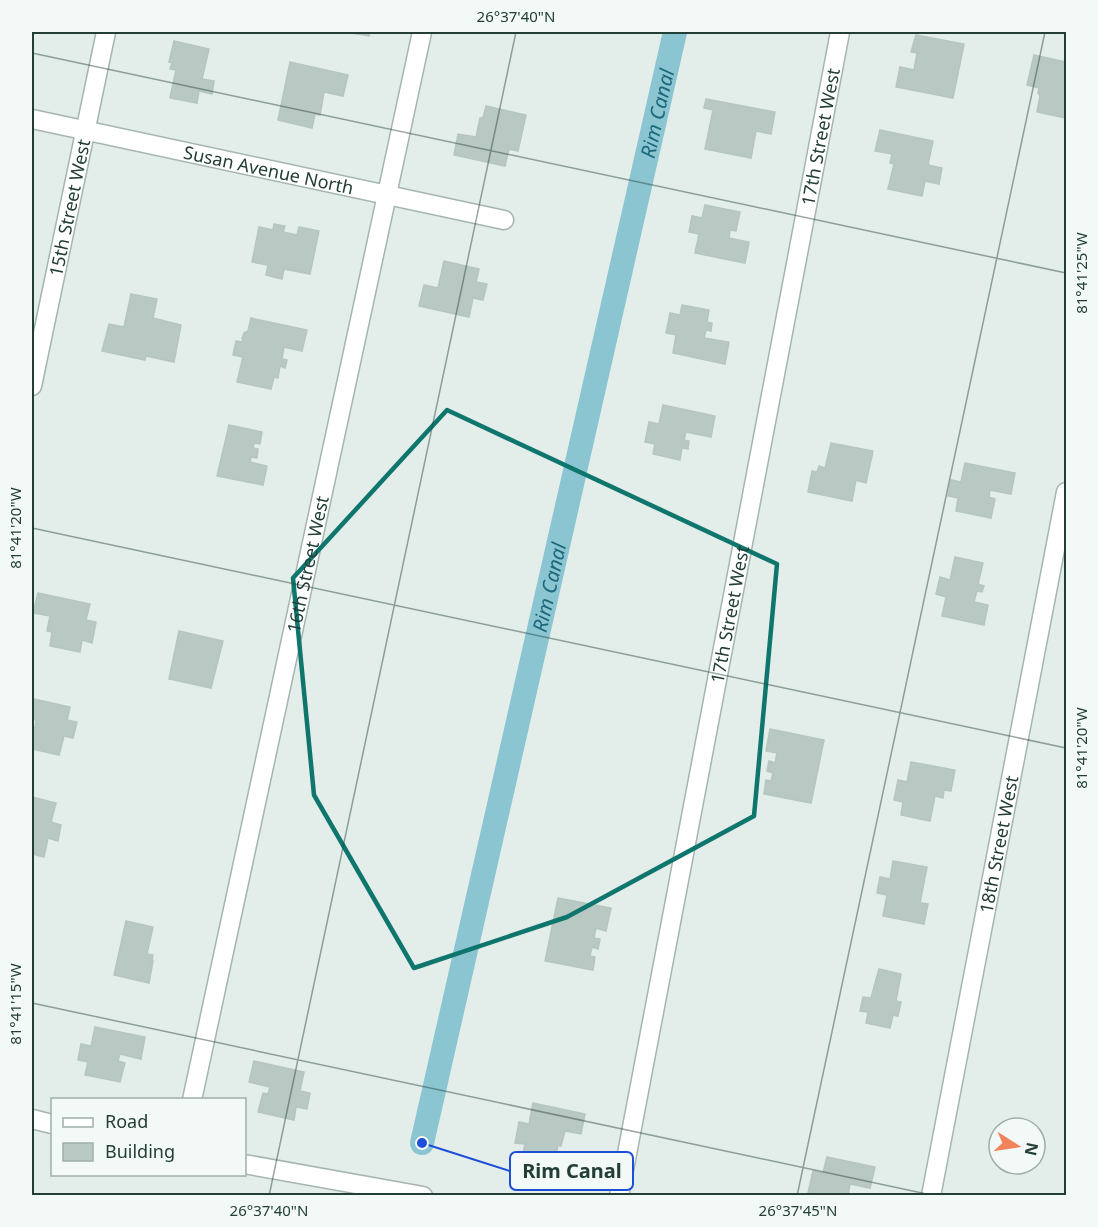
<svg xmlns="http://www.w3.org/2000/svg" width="1098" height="1227" font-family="'Noto Sans',sans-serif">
<rect width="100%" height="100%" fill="#e3ede9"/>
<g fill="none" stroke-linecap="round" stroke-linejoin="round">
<path stroke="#8bc5d2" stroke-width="24" id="s1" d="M 422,1143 L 675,32"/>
</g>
<g fill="#b8c8c2" stroke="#b5c6c0" stroke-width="1.5">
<path d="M 346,32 L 370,32 L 369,36 Z"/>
<path d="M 916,35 L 964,44 L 953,98 L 896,87 L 900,67 L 914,70 L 917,53 L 911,52 Z"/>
<path d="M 174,41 L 209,49 L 202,79 L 214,81 L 212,94 L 199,91 L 197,103 L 170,98 L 176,70 L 170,69 L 172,63 L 169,62 Z"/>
<path d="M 1034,55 L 1066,62 L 1065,97 L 1066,97 L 1066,118 L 1037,112 L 1040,96 L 1038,93 L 1039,88 L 1027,85 Z"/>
<path d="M 290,62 L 348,75 L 343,96 L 324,92 L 320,115 L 315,114 L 312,128 L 278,120 Z"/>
<path d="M 706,99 L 775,112 L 771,134 L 756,131 L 751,158 L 705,149 L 713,110 L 704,108 Z"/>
<path d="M 486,106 L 526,115 L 518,151 L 509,149 L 505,166 L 454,155 L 458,134 L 476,137 L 480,118 L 483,118 Z"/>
<path d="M 880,130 L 933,141 L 928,165 L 942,168 L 939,184 L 925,181 L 922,196 L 888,189 L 894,164 L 890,163 L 892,154 L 875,151 Z"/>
<path d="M 705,205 L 740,212 L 736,231 L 730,230 L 729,238 L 749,242 L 745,263 L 695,253 L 699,234 L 689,232 L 692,216 L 702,218 Z"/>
<path d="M 274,224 L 285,226 L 283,232 L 297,235 L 299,227 L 319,231 L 310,274 L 284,269 L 282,279 L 266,275 L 268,265 L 252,262 L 259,227 L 273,230 Z"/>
<path d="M 444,261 L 479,269 L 476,282 L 487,284 L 483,300 L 473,298 L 469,317 L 419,306 L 424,285 L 438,288 Z"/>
<path d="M 131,294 L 157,299 L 153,318 L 181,325 L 174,362 L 146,356 L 145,360 L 102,351 L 109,324 L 124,327 Z"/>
<path d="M 682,305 L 709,310 L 707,322 L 712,323 L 711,331 L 706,330 L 704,338 L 729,342 L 725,364 L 673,353 L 676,335 L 666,333 L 670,313 L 680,315 Z"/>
<path d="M 251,318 L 307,330 L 302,351 L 284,347 L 282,359 L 287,360 L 285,368 L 280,366 L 278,378 L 274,377 L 271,389 L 237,382 L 243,357 L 233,355 L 236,341 L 244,342 L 242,339 L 244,333 L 248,331 Z"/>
<path d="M 663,405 L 715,416 L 711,437 L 686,432 L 684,440 L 689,441 L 688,449 L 682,448 L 680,460 L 653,454 L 655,444 L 645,442 L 649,422 L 659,424 Z"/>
<path d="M 229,425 L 262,432 L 260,444 L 254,443 L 253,448 L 258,449 L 257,458 L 251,457 L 250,462 L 267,466 L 263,485 L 217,476 Z"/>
<path d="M 831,443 L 873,451 L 866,483 L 856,480 L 852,501 L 808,492 L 812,471 L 817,472 L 819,466 L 825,468 Z"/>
<path d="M 965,463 L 1015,473 L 1011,494 L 990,490 L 989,497 L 995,499 L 991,518 L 956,511 L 958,498 L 948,496 L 951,480 L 961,482 Z"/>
<path d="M 955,557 L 983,563 L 978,584 L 984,586 L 982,592 L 977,591 L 974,602 L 988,605 L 984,625 L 942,616 L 946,597 L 936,594 L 940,577 L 950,580 Z"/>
<path d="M 38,593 L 90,604 L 86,620 L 96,622 L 92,643 L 82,640 L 80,652 L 50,646 L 52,632 L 47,631 L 50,616 L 33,613 Z"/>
<path d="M 179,631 L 223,641 L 211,688 L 169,679 Z"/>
<path d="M 34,699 L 70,707 L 67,720 L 77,722 L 73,738 L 64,736 L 59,755 L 32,749 L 32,727 L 35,728 L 36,720 L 32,719 Z"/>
<path d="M 770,729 L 824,740 L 811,803 L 764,794 L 766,780 L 771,781 L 773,773 L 767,771 L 769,761 L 775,763 L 777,753 L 766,751 Z"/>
<path d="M 911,762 L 955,770 L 951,791 L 944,790 L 943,798 L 935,796 L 930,821 L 901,815 L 903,802 L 894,800 L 898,780 L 907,782 Z"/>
<path d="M 32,797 L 56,803 L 51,822 L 61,825 L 58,841 L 48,838 L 44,857 L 32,854 Z"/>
<path d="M 893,861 L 927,867 L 920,903 L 928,904 L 924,924 L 883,916 L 887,895 L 877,893 L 880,877 L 890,879 Z"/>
<path d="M 558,898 L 611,908 L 606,931 L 596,928 L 594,938 L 600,939 L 598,949 L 592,947 L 590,956 L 595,957 L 593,970 L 545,961 Z"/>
<path d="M 126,921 L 153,927 L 147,954 L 153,955 L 152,961 L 153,961 L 149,983 L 114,975 Z"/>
<path d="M 879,969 L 901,974 L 896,1001 L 901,1002 L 898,1016 L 893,1015 L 890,1028 L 866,1023 L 868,1012 L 860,1011 L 863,997 L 871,998 Z"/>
<path d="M 95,1027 L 145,1037 L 141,1059 L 120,1054 L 118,1061 L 125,1063 L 120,1082 L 85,1075 L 88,1062 L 78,1060 L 81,1044 L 91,1046 Z"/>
<path d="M 254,1061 L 304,1072 L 300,1091 L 310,1093 L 307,1109 L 296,1107 L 294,1120 L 258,1112 L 263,1093 L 268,1094 L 270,1087 L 249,1082 Z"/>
<path d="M 533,1103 L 585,1114 L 581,1134 L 565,1131 L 561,1146 L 558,1145 L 554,1166 L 522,1159 L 525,1144 L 515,1143 L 519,1122 L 529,1124 Z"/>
<path d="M 827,1157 L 875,1167 L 870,1188 L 850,1184 L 848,1195 L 851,1196 L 818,1196 L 808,1193 L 813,1171 L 823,1173 Z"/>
</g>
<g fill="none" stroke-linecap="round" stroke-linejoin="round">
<g stroke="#a5b5b0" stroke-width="21">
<g id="minor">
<path id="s2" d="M 32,119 L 504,220"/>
<path id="s3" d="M 32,386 L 106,32"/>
<path id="s4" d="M 192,1100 L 422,32"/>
<path d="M 32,1119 L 52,1124"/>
<path d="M 244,1164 L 423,1196"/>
<path id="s5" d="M 619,1196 L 840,32"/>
<path id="s6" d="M 931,1196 L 1066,492"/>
</g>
</g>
<use href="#minor" stroke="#fff" stroke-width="18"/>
</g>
<path fill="none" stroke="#0f766e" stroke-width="4.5" stroke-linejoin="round" d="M 447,410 L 777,564 L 754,816 L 567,917 L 414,968 L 314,795 L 293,578 Z"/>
<path fill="none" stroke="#223e37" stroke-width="1.5" stroke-opacity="0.45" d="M 32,53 L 1066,273M 32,528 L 1066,748M 32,1003 L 936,1196M 269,1196 L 516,32M 797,1196 L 1045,32"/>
<g text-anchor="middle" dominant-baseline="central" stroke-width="5" stroke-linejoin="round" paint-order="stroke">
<g font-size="18" fill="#223e37" stroke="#f3f9f6">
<text stroke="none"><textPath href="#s5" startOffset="1078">17th Street West</textPath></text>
<text stroke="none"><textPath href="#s2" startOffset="242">Susan Avenue North</textPath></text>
<text stroke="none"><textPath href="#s3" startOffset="182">15th Street West</textPath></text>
<text stroke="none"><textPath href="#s4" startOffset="548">16th Street West</textPath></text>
<text stroke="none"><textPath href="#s5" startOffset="592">17th Street West</textPath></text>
<text stroke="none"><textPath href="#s6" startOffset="358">18th Street West</textPath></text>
</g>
<g font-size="20" font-style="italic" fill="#1c687a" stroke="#f3f9f6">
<text stroke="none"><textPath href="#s1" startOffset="1056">Rim Canal</textPath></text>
<text stroke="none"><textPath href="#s1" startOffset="570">Rim Canal</textPath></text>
</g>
</g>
<path fill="none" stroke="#1d4ed8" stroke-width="2" d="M422 1143L510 1171"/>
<circle fill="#1d4ed8" stroke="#f3f9f6" stroke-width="2" cx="422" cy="1143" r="6"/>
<rect fill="#f3f9f6" stroke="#1d4ed8" stroke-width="2" x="510" y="1152" width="123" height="38" rx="6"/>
<g font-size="20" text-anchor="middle" font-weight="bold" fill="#223e37">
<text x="572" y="1178">Rim Canal</text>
</g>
<rect width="1098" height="1227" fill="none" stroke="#f3f9f6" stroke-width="66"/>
<rect x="51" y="1098" width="195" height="78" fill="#f3f9f6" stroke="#9faeaa" stroke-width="1.5"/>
<rect x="63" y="1118" width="30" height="9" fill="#ffffff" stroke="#9faeaa" stroke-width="1.5"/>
<text x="105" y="1128" font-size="18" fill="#223e37">Road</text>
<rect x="63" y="1143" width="30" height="18" fill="#b8c8c2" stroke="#9faeaa" stroke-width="1.5"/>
<text x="105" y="1158" font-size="18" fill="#223e37">Building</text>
<g transform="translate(1017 1146) rotate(102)"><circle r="28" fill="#f3f9f6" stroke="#9faeaa" stroke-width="1.5"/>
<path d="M0-4.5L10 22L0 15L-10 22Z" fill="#f2845c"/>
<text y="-9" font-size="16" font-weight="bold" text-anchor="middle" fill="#223e37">N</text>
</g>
<rect x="33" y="33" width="1032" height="1161" fill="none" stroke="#223e37" stroke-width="2"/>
<g font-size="15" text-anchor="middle" fill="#223e37">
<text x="516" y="22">26°37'40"N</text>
<text transform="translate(1082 273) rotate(-90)" y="5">81°41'25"W</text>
<text transform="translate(16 528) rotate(-90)" y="5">81°41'20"W</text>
<text transform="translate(1082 748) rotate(-90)" y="5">81°41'20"W</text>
<text transform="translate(16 1004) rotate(-90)" y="5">81°41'15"W</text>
<text x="269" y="1216">26°37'40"N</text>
<text x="798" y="1216">26°37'45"N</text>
</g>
</svg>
